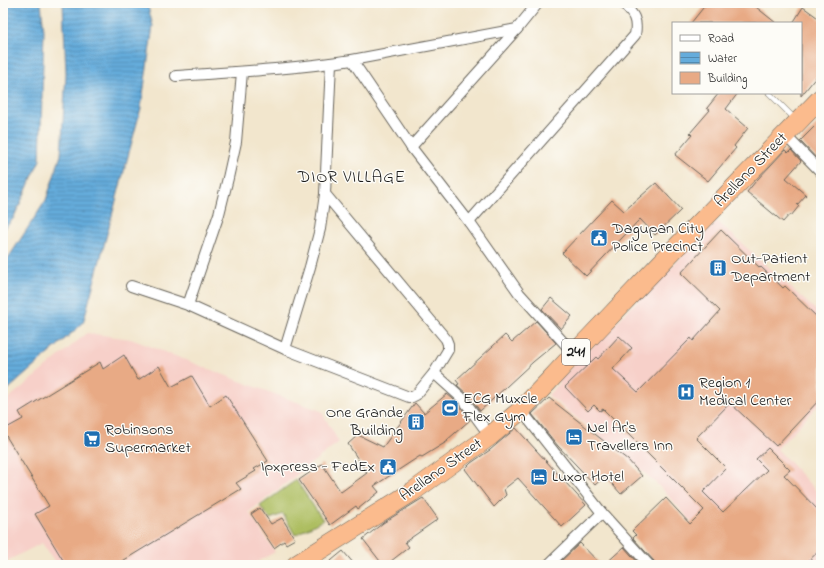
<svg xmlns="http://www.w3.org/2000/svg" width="824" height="568" font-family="'Indie Flower',sans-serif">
<defs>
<pattern id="water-rules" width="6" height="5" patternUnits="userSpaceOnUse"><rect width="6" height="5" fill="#65acdb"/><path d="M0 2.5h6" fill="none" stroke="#528bb1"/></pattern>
</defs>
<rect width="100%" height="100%" fill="#fdfcf7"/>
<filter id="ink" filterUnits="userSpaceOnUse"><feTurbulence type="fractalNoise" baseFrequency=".025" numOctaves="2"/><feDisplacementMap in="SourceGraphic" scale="8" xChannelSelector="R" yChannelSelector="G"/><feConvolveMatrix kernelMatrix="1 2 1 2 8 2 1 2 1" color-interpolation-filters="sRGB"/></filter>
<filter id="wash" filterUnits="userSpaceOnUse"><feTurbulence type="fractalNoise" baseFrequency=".012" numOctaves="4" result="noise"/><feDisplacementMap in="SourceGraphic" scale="16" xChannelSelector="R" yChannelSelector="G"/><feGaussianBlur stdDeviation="0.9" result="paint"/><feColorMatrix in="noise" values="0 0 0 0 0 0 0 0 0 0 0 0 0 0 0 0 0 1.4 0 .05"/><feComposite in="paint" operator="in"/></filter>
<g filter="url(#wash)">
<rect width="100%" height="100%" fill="#f2e6cd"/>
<g fill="#f7d0c9">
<path d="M 717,221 L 821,315 L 821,402 L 777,449 L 821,496 L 821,565 L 727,565 L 681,510 L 658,485 L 636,465 L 548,395 L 560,383 L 558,381 Z"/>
<path d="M 87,333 L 131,339 L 253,386 L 321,411 L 339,442 L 249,512 L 275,552 L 251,565 L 57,565 L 42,543 L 3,563 L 3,403 Z"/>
</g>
<path fill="#adbe61" stroke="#646d3e" d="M 296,480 L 323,520 L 295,535 L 283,514 L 270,519 L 266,514 L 260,506 Z"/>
<g fill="url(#water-rules)" stroke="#40647c">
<path d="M 3,3 L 41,3 L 44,31 L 40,160 L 13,219 L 3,230 Z"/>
<path d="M 63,3 L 147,3 L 153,26 L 141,108 L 83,323 L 3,394 L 3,266 L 46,200 L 61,155 L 66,73 Z"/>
</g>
<g id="blocks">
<g fill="#e8aa85">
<path d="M 707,3 L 751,3 L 776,23 L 691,23 Z"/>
<path d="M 803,7 L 821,20 L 821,71 L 801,96 L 801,23 L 793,23 Z"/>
<path d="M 719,93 L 738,93 L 726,109 L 748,128 L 734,146 L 736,148 L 708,181 L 675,155 L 692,135 L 690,133 L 710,110 L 707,108 Z"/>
<path d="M 821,120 L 821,163 L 800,141 Z"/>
<path d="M 785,150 L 788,153 L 791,150 L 801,161 L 786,178 L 806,195 L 797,205 L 799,206 L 791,216 L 790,214 L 783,222 L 747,192 L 756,181 Z"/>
<path d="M 656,183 L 681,210 L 655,235 L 640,219 L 586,276 L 562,253 L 612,200 L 624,211 Z"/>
<path d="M 721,230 L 760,268 L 761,267 L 783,288 L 785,286 L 821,321 L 821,398 L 776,446 L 730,403 L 696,438 L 726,468 L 703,492 L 723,512 L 767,470 L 756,459 L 768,448 L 790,470 L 784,475 L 821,513 L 821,549 L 804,565 L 655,565 L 654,561 L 633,538 L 636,535 L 632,531 L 666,498 L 690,524 L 704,510 L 603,409 L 600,411 L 594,405 L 588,411 L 565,387 L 596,357 L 598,359 L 619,336 L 632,348 L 613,369 L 638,392 L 691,338 L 693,341 L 720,311 L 681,273 Z"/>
<path d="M 551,298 L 572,316 L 561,329 L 542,309 Z"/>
<path d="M 536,321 L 556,343 L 533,362 L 480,411 L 468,395 L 457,385 L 459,384 L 456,380 L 505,335 L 512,342 Z"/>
<path d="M 124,355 L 138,380 L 159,366 L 171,387 L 192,376 L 210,406 L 226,395 L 268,461 L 254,469 L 256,471 L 236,483 L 241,489 L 116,565 L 66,565 L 35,514 L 49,506 L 3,431 L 3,430 L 23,419 L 19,412 L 100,362 L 103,369 Z"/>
<path d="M 447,394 L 458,403 L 470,420 L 447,440 L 448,441 L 422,457 L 420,456 L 374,486 L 379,492 L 358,509 L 356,506 L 330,525 L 299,480 L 322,464 L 341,492 L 367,473 L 348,444 L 358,435 L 383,447 L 415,403 L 424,413 Z"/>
<path d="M 549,398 L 628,460 L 642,476 L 621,494 L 605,476 L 595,485 L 558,446 L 532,414 Z"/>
<path d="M 516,428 L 586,505 L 562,527 L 518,478 L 504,489 L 506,495 L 494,507 L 465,469 L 471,463 L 490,450 Z"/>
<path d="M 423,498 L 438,519 L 405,542 L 409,547 L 386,565 L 383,565 L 363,539 L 383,523 Z"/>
<path d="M 260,508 L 271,524 L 282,518 L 295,539 L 286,544 L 284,541 L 274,548 L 251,514 Z"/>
<path d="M 580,543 L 601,565 L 557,565 Z"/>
<path d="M 624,547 L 640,565 L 604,565 Z"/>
<path d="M 343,551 L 355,565 L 326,565 Z"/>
</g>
</g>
</g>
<g filter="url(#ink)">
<use href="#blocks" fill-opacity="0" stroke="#67635a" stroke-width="1"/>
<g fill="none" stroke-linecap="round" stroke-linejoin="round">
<g stroke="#67635a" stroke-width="6">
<path id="lane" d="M 769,93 L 796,120"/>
</g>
<g stroke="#67635a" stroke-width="12">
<g id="street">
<path d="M 352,60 L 411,147 L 469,222 L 519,293 L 574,354"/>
<path d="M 176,76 C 234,72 294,69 352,60 L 517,29"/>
<path d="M 785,135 L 821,172"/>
<path d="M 411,147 L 517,29 L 538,3"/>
<path d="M 469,222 L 635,35 C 638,19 633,14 623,3"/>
<path d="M 131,286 L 188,305 L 285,349 L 409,397 L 412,397 L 416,395 L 434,373 L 448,350 L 448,344 L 446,339 L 325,194"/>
<path d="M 188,305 L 219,214 L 228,178 L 236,142 L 242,72"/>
<path d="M 285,349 L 310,267 L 320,229 L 325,194 L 331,63"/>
<path d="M 434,373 L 463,399 L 490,436"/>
<path d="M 521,410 L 602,513 L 649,565"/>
<path d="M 548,565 L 602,513"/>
</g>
</g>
<g stroke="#67635a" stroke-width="20">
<path id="highway" d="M 296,565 L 412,492 L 490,436 L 521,410 L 547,383 L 574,354 L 660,264 L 821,98"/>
</g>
<use href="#lane" stroke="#fff" stroke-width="5"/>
<use href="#street" stroke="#fff" stroke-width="10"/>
<use href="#highway" stroke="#fbbb8d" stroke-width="19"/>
</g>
</g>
<defs>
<g id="civic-square" transform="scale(0.9)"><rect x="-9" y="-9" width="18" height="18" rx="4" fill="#1f6fb2" stroke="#fdfcf7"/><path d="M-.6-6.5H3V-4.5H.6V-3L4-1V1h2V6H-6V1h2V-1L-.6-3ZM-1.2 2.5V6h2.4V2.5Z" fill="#fff"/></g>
<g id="building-square" transform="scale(0.9)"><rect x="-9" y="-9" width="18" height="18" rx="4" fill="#1f6fb2" stroke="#fdfcf7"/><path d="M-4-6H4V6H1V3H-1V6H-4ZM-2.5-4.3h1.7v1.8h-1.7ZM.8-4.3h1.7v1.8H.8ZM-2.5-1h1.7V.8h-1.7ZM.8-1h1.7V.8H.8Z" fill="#fff"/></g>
<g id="hospital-square" transform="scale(0.9)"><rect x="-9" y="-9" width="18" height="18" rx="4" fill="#1f6fb2" stroke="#fdfcf7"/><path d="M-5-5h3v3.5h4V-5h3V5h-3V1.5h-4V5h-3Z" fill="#fff"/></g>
<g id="stadium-square" transform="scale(0.9)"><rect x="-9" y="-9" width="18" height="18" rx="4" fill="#1f6fb2" stroke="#fdfcf7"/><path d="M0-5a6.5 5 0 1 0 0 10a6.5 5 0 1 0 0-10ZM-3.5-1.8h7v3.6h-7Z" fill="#fff"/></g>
<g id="hotel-square" transform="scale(0.9)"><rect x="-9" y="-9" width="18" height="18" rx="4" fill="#1f6fb2" stroke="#fdfcf7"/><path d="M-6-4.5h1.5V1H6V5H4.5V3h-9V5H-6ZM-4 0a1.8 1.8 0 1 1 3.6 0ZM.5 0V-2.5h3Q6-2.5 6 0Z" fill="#fff"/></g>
<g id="supermarket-square" transform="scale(0.9)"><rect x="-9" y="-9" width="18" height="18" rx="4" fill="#1f6fb2" stroke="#fdfcf7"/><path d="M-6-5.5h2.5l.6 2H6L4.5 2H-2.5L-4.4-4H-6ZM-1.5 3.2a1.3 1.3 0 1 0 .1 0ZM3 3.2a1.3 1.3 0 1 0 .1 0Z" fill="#fff"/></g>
</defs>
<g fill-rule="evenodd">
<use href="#civic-square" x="599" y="238"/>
<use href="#building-square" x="718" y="268"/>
<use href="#hospital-square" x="686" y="392"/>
<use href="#stadium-square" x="450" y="408"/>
<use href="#building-square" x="416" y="422"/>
<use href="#hotel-square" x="574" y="437"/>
<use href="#supermarket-square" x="92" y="439"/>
<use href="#civic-square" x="388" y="467"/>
<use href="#hotel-square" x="539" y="477"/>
</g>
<g text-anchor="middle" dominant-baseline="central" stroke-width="3" stroke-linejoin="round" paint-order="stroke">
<rect fill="#fdfcf7" stroke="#605f5e" stroke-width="1" x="562" y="339" width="28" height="26" rx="3"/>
<g font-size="15" font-weight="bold" fill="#1c1c1c">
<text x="576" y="352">241</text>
</g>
<g font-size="16" fill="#1c1c1c" stroke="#fdfcf7">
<text transform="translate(751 170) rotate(-46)">Arellano Street</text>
<text transform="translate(441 470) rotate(-35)">Arellano Street</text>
</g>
<g font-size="16" fill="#1c1c1c" stroke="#fdfcf7" text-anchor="start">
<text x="612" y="229">Dagupan City<tspan x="612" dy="18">Police Precinct</tspan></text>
<text x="731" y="259">Out-Patient<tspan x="731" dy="18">Department</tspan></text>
<text x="699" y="383">Region 1<tspan x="699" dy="18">Medical Center</tspan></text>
<text x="463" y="399">ECG Muxcle<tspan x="463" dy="18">Flex Gym</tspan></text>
<text x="403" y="413" text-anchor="end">One Grande<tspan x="403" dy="18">Building</tspan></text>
<text x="587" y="428">Nel Ar's<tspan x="587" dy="18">Travellers Inn</tspan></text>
<text x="105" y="430">Robinsons<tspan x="105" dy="18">Supermarket</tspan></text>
<text x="375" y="467" text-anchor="end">Ipxpress - FedEx</text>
<text x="552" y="477">Luxor Hotel</text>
</g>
<g font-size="17" letter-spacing="1" fill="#1c1c1c" stroke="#fdfcf7">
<text x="352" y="177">DIOR VILLAGE</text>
</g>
</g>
<rect width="824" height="568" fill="none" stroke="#fdfcf7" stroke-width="16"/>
<rect x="672" y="22" width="130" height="72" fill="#fdfcf7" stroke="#a3a29f"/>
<rect x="680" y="35" width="20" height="6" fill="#ffffff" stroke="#a3a29f"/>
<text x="708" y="42" font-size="12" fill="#1c1c1c">Road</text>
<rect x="680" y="52" width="20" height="12" fill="url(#water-rules)" stroke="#a3a29f"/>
<text x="708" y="62" font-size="12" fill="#1c1c1c">Water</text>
<rect x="680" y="72" width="20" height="12" fill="#e8aa85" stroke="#a3a29f"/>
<text x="708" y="82" font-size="12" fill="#1c1c1c">Building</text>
</svg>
